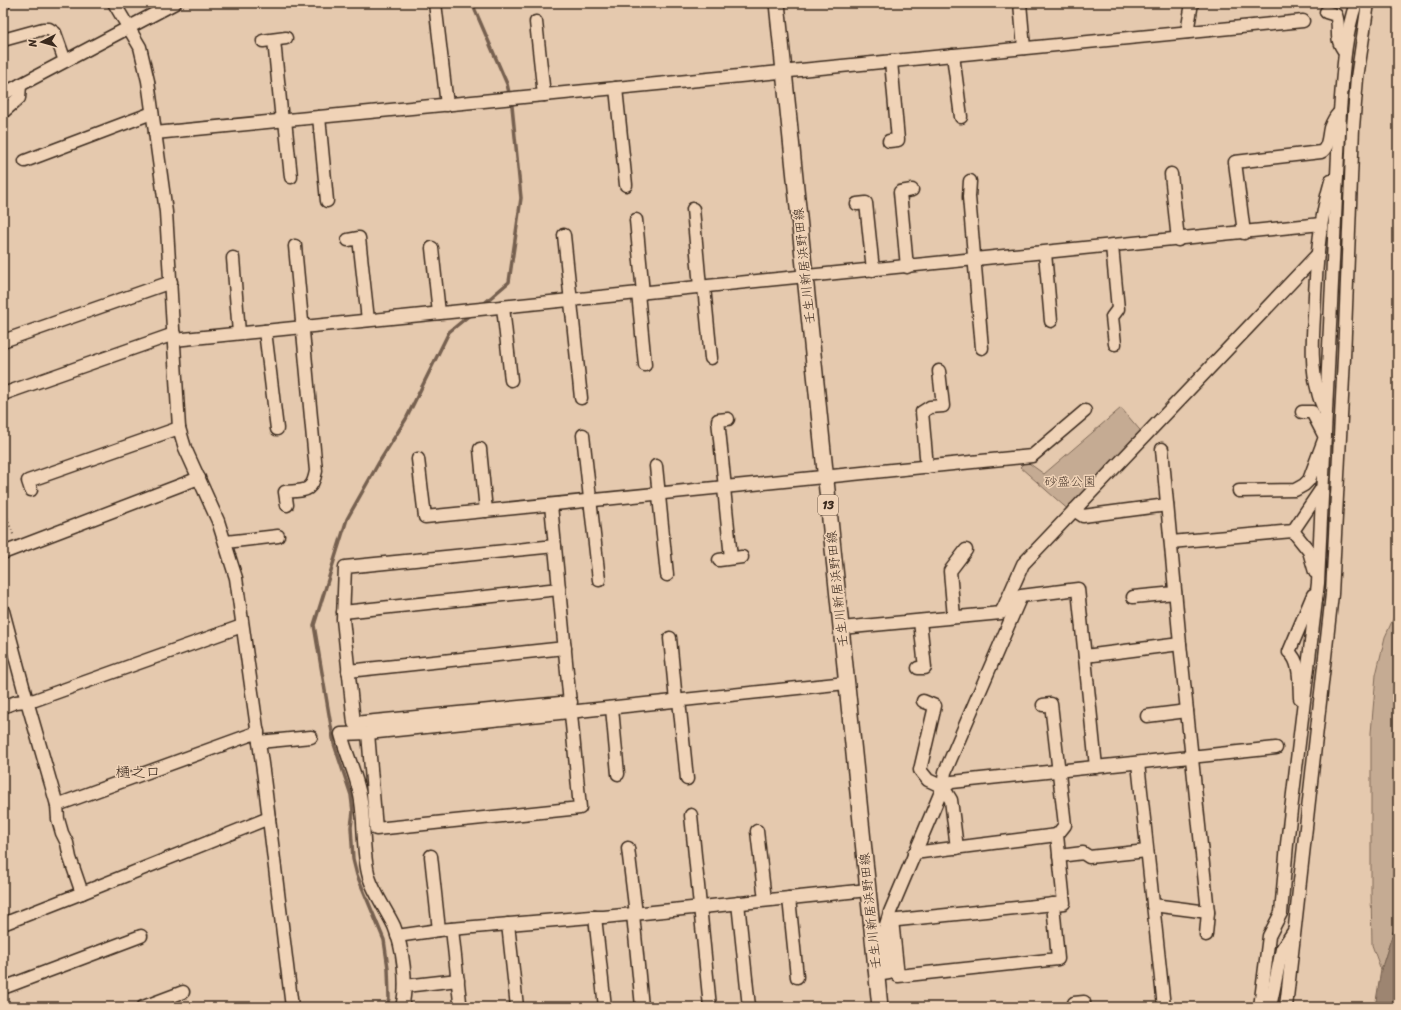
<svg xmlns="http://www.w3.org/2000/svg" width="1401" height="1010" font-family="Sriracha,'Klee One',sans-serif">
<rect width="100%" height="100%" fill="#e5c9ae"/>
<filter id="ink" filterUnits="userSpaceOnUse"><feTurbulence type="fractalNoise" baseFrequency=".025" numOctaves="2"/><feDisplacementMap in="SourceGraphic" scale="8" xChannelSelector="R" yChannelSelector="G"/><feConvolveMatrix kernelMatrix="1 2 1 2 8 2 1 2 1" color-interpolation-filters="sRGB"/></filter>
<g filter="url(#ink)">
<g fill="#c5ab93" stroke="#806a58">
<path d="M 1121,408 L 1145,436 L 1072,513 L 1020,467 L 1026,461 L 1044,474 Z"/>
<path d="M 1398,608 L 1398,917 L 1381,970 L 1372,945 L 1371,891 L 1371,733 L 1376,675 L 1385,637 Z"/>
</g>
<path fill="#9d8571" stroke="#766150" d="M 1398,917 L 1398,1007 L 1375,1007 L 1381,970 Z"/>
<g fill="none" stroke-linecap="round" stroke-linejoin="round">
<g stroke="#766150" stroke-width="3.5">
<path d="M 472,3 L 507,84 L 512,106 L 521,198 L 509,282 L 481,306"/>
<path d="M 387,1007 L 389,998 L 388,968 L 384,940 L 357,875 L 353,859 L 351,827 L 353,812 L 351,795 L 334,744 L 314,625 L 347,519 L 378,464 L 406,419 L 449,332 L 471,314"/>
</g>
<g stroke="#3b2a1e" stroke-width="15">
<g id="minor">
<path d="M 3,3 L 4,3"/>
<path d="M 114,3 L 140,47 L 148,81 L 166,212 L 179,428 L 185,448 L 218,521 L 236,578 L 264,778 L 292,1007"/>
<path d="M 435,3 L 447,105"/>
<path d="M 1020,3 L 1024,48"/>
<path d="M 1326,12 L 1336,15 C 1341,30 1333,37 1345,52"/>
<path d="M 536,22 L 544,95"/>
<path d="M 1187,32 L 1192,3"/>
<path d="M 3,40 L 43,29 L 49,29 L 55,33 L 65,61"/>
<path d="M 274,40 L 282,121"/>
<path d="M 263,41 L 286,38"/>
<path d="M 953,55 L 961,117"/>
<path d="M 616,88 L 626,185"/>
<path d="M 3,94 L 175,3"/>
<path d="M 3,112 L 19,98 L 20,85"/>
<path d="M 319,117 L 327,201"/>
<path d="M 285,120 L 291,177"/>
<path d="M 155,133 L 1303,21"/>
<path d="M 889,141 L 898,140 L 891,61"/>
<path d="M 25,161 L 152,113"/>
<path d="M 1171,174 L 1178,240"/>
<path d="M 970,181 L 969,197 L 982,348"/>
<path d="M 857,204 L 866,203 L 873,270"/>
<path d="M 693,209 L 700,287"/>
<path d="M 636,220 L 643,293"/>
<path d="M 1244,233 L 1235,162 L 1321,152 C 1329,148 1328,136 1330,128 C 1332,123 1334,118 1338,114"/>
<path d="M 564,235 L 581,398"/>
<path d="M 348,240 L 359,238 L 368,320"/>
<path d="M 1112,246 L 1118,309 L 1112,317 L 1115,344"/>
<path d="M 432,248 L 439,313"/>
<path d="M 1045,253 L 1051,321"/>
<path d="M 233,258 L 239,333"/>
<path d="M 907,267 L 900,192 L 912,190"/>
<path d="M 704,287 L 711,358"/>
<path d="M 638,293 L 645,365"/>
<path d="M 503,307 L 511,380"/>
<path d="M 265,331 L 277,429"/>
<path d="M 174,340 L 1321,224"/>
<path d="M 3,341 L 171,282"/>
<path d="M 3,394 L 174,334"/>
<path d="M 1324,409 C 1322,404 1319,398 1318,392 C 1309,361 1314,327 1315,295 C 1317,256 1320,218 1331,181"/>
<path d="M 583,435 L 599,580"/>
<path d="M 480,449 L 486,511"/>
<path d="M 1162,449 L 1180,644 L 1208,912 L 1206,935"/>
<path d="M 418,459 L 425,517 L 1032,456 L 1085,411"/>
<path d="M 656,466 L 667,575"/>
<path d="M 927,467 L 922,412 L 930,407 L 943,406 L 939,371"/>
<path d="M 724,488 L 731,558"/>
<path d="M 725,488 L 718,420 L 728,419"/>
<path d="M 31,490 L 28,481 L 179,428"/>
<path d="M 1239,491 L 1295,490 L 1304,485 L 1309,480 L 1325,437 L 1312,412 L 1302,412"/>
<path d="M 287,505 L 285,492 C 305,490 312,493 316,471 L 295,246"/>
<path d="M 1074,510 L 1083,516 L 1167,505"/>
<path d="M 1293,531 L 1309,551 L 1315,572"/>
<path d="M 226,542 L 278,536"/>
<path d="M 1171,542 L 1293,531 L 1322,488"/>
<path d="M 555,546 L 345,567 L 343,619 L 354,723 L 571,702"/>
<path d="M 3,553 L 199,478"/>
<path d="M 719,560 L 742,557"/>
<path d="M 1133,597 L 1175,593"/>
<path d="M 1003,609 L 1023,564 L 1318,254"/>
<path d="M 3,611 L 27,701 L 57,805"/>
<path d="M 343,612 L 559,589"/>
<path d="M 954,617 L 950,571 L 966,550"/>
<path d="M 841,628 L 1001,613 L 1003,609 L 1008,611"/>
<path d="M 670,638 L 676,701"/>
<path d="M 1085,656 L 1180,644"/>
<path d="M 918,668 L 925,668 L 920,621"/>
<path d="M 348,671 L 565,648"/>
<path d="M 1300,698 C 1299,683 1301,662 1289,652 L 1313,595"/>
<path d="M 679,700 L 687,779"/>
<path d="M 923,701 L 935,706 L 920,770 L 928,780 L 943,787 L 951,800 L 957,848"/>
<path d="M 3,707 L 16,702 L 35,700 L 242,626"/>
<path d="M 612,708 L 618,774"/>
<path d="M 1147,716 L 1187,711"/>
<path d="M 368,733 L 376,829 L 580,808 L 551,505"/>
<path d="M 259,742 L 311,737"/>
<path d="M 1138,763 L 1164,1007"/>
<path d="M 943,787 L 952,782 L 1276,748"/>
<path d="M 691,815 L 710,1007"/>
<path d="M 757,831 L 765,900"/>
<path d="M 628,848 L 636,914"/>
<path d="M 914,853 L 1057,835"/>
<path d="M 431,856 L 439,930"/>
<path d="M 1059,856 L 1083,853 L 1089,857 L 1147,851"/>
<path d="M 82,893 L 269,818"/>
<path d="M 789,898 L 797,977"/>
<path d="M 738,903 L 749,1007"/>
<path d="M 1153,905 L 1208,912"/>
<path d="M 633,914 L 642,1007"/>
<path d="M 595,917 L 605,1007"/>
<path d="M 892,920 L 898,976 L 1058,959 L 1053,904"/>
<path d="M 888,921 L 1064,903 L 1057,835 L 1065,825 L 1051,704 L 1043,705"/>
<path d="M 3,924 L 82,893 L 70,858 L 67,843 L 62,833 L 58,819 L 57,805 L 258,732"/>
<path d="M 508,924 L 517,1007"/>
<path d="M 452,929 L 460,1002"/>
<path d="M 397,936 L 439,930 L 591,917 L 604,917 L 868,890"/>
<path d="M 876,975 L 889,973 L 884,931 L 890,912 L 943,787 L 945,772 L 1021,596 L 1078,589 L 1096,767"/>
<path d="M 405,986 L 458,980"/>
<path d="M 3,988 L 141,936"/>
<path d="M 1074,1003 L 1084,1002 L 1084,1007"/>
<path d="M 143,1007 L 183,992"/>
<path d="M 402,1007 C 408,984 403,948 394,926 C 387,911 374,893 369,877 C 362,852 365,827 361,801 C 358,778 347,757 341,734 L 368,733 L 846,683"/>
<path d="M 1260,1007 L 1269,936 L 1281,913 L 1287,844 L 1318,583 L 1340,111 C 1343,75 1344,38 1356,3"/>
<path d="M 1270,1007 L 1282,949 L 1294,931"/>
<path d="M 1286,1007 L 1332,594 L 1344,358 L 1353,128 L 1357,78 L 1368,3"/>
</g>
</g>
<g stroke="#3b2a1e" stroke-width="18">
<path id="major" d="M 777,3 L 880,1007"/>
</g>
<path stroke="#3b2a1e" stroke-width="2" stroke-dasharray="1 3" stroke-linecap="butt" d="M 3,507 L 14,537"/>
<use href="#minor" stroke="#f0d3b7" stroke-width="12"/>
<use href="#major" stroke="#f0d3b7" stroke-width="15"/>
</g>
</g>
<g text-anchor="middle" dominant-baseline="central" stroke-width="3" stroke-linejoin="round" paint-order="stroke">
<rect fill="#f0d3b7" stroke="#715d4c" stroke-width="1" x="818" y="495" width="20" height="20" rx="3"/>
<g font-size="12" font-weight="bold" fill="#3b2a1e">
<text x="828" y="505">13</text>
</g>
<g font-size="13" fill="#3b2a1e" stroke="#f0d3b7">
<text transform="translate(804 266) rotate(-96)">壬生川新居浜野田線</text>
<text transform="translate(837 589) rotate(-96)">壬生川新居浜野田線</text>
<text transform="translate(870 911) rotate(-96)">壬生川新居浜野田線</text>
</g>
<g font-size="13" fill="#503d30" stroke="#f0d3b7">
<text x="1070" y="481">砂盛公園</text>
</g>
<g font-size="15" fill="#3b2a1e" stroke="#f0d3b7">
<text x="138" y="772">樋之口</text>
</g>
</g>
<rect width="1401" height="1010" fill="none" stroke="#f0d3b7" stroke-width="16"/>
<rect x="8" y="8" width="1385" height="994" fill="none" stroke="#3b2a1e" stroke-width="1.5" filter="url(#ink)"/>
<g transform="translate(42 42) rotate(264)" stroke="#f0d3b7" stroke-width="3" paint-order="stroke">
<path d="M0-3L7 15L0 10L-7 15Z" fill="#3b2a1e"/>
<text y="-6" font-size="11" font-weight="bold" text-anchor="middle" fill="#3b2a1e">N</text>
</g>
</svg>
